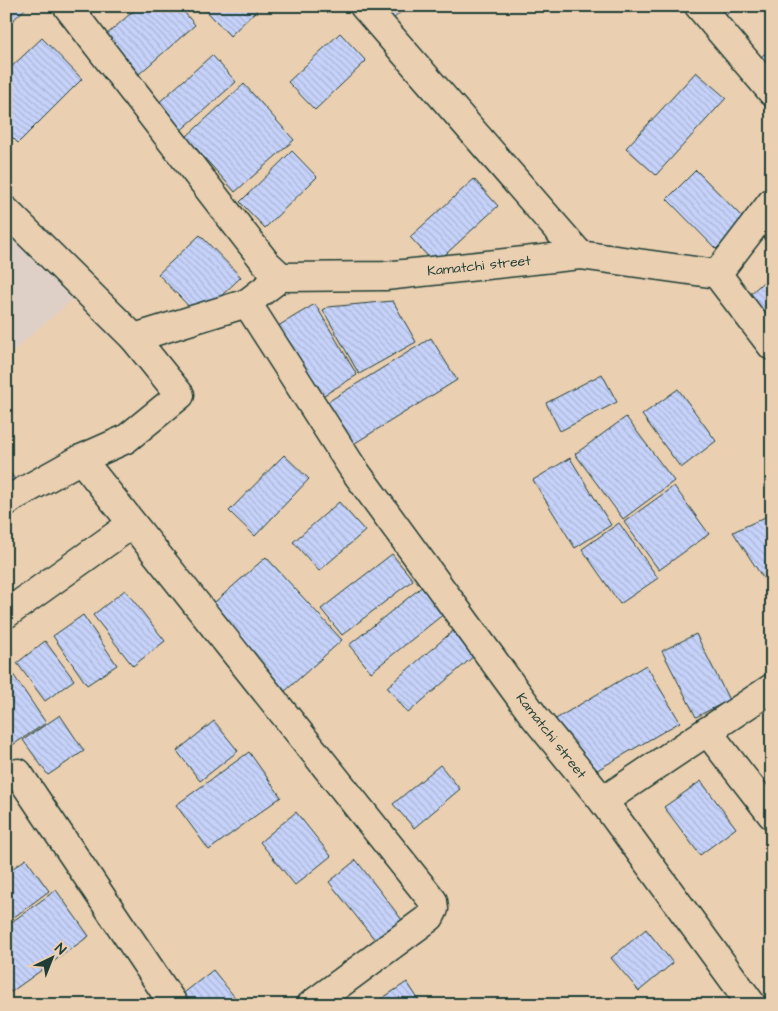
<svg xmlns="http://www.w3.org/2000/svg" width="778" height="1011" font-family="'Architects Daughter',sans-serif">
<defs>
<pattern id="building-back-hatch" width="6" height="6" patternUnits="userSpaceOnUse" patternTransform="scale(1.25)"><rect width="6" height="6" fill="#c6d2f9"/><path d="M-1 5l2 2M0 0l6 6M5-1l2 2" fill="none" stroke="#aab5d6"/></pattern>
</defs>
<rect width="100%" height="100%" fill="#eacfb1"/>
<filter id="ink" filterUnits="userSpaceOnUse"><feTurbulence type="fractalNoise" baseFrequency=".02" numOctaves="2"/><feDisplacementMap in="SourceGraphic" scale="10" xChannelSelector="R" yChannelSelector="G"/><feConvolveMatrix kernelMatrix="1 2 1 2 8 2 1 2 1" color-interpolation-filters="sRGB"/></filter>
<g filter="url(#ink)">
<path fill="#dfd0c7" d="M 6,230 L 75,297 L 6,357 Z"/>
<g fill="url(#building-back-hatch)" stroke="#1f3d34">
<path d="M 6,6 L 28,6 L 6,27 Z"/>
<path d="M 139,6 L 179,6 L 195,25 L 139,74 L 105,36 Z"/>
<path d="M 202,6 L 261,6 L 230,36 Z"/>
<path d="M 373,6 L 407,6 L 389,23 Z"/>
<path d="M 714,6 L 736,6 L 724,17 Z"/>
<path d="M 340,33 L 366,61 L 315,110 L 288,82 Z"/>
<path d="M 42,38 L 82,79 L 18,143 L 6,131 L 6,72 Z"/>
<path d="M 772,47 L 772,70 L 761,57 Z"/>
<path d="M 212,55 L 236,82 L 179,132 L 155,106 Z"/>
<path d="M 696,72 L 726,98 L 656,175 L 626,148 Z"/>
<path d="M 244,84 L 294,140 L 235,192 L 186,137 Z"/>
<path d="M 292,151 L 317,177 L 265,228 L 240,202 Z"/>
<path d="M 696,170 L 745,220 L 716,249 L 667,199 Z"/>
<path d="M 474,179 L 498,206 L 435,264 L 410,237 Z"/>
<path d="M 200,235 L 241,277 L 199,317 L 158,274 Z"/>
<path d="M 772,274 L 772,332 L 746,298 Z"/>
<path d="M 393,301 L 416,342 L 359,374 L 323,310 L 328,307 Z"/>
<path d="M 315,304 L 357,375 L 311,403 L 268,332 Z"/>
<path d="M 431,338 L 457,380 L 347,448 L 321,406 Z"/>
<path d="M 602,374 L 617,402 L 560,431 L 546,403 Z"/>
<path d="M 678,389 L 716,441 L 681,468 L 642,415 Z"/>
<path d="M 626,417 L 674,481 L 623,519 L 575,454 Z"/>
<path d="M 284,455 L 309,479 L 255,536 L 229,511 Z"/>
<path d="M 570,458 L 611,525 L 575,548 L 533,480 Z"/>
<path d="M 6,468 L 15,479 L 6,486 Z"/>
<path d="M 674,486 L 709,534 L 659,570 L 624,522 Z"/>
<path d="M 339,502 L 365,531 L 319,571 L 293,542 Z"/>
<path d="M 772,514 L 772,592 L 733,532 Z"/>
<path d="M 619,523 L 658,578 L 620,604 L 582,549 Z"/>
<path d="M 392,554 L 413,580 L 342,635 L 321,609 Z"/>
<path d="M 266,557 L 342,640 L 283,693 L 207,609 Z"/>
<path d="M 423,586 L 445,613 L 371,672 L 349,645 Z"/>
<path d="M 125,590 L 165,641 L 133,666 L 93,615 Z"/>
<path d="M 83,615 L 117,665 L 87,685 L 53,636 Z"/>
<path d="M 453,631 L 474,656 L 408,713 L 387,687 Z"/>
<path d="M 696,634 L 729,700 L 696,717 L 662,651 Z"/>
<path d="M 45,641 L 74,680 L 45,701 L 17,663 Z"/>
<path d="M 6,664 L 46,723 L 11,746 L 6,739 Z"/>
<path d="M 646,665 L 680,722 L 587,776 L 554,720 Z"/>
<path d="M 60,715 L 84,751 L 48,775 L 23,740 Z"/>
<path d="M 214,721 L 238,751 L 200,781 L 177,751 Z"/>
<path d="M 249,752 L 281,797 L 209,850 L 176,805 Z"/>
<path d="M 440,765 L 460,789 L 414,828 L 393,804 Z"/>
<path d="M 701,781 L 736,828 L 700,855 L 664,807 Z"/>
<path d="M 296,812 L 331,856 L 295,885 L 260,842 Z"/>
<path d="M 26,859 L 49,891 L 6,923 L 6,873 Z"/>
<path d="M 356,860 L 406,925 L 379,945 L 329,882 Z"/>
<path d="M 56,890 L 89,936 L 11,992 L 6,986 L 6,926 Z"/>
<path d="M 646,929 L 673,963 L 639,991 L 611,958 Z"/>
<path d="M 213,970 L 241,1005 L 187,1005 L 180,996 Z"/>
<path d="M 407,982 L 422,1005 L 372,1005 Z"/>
</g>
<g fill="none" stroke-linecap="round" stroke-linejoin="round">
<g stroke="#1f3d34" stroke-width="31">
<g id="minor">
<path d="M 68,6 L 68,7 L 266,263 L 281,277"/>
<path d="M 364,6 L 580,255"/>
<path d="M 699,6 L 772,92"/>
<path d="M 6,211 L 134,338"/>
<path d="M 717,274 L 772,202"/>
<path d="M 247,303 L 352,467 L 534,716 L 603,801 L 752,1005"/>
<path d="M 81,459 L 433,901 L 434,909 L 430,917 L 311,1005"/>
<path d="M 6,502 L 13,497 L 81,459 L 126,439 L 180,395 L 134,338 L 247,303 L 281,277 L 385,276 L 580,255 L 717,274 L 772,346"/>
<path d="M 6,614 L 132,524"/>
<path d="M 707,731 L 772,815"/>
<path d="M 18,773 L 174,1005"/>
<path d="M 603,801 L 772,688"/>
</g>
</g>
<use href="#minor" stroke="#eacfb1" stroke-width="28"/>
</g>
</g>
<g text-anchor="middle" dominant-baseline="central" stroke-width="4" stroke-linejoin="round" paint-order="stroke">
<g font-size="14" fill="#1f3d34" stroke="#eacfb1">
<text transform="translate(479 266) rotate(-6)">Kamatchi street</text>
<text transform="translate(551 736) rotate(52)">Kamatchi street</text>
</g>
</g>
<rect width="778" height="1011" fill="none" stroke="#eacfb1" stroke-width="25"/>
<rect x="12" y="12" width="753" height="986" fill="none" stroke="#1f3d34" stroke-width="2" filter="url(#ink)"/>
<g transform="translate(52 958) rotate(43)" stroke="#eacfb1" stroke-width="4" paint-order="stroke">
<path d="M0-4L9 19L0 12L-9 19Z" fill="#1f3d34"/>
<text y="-8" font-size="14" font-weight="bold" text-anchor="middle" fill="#1f3d34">N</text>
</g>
</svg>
